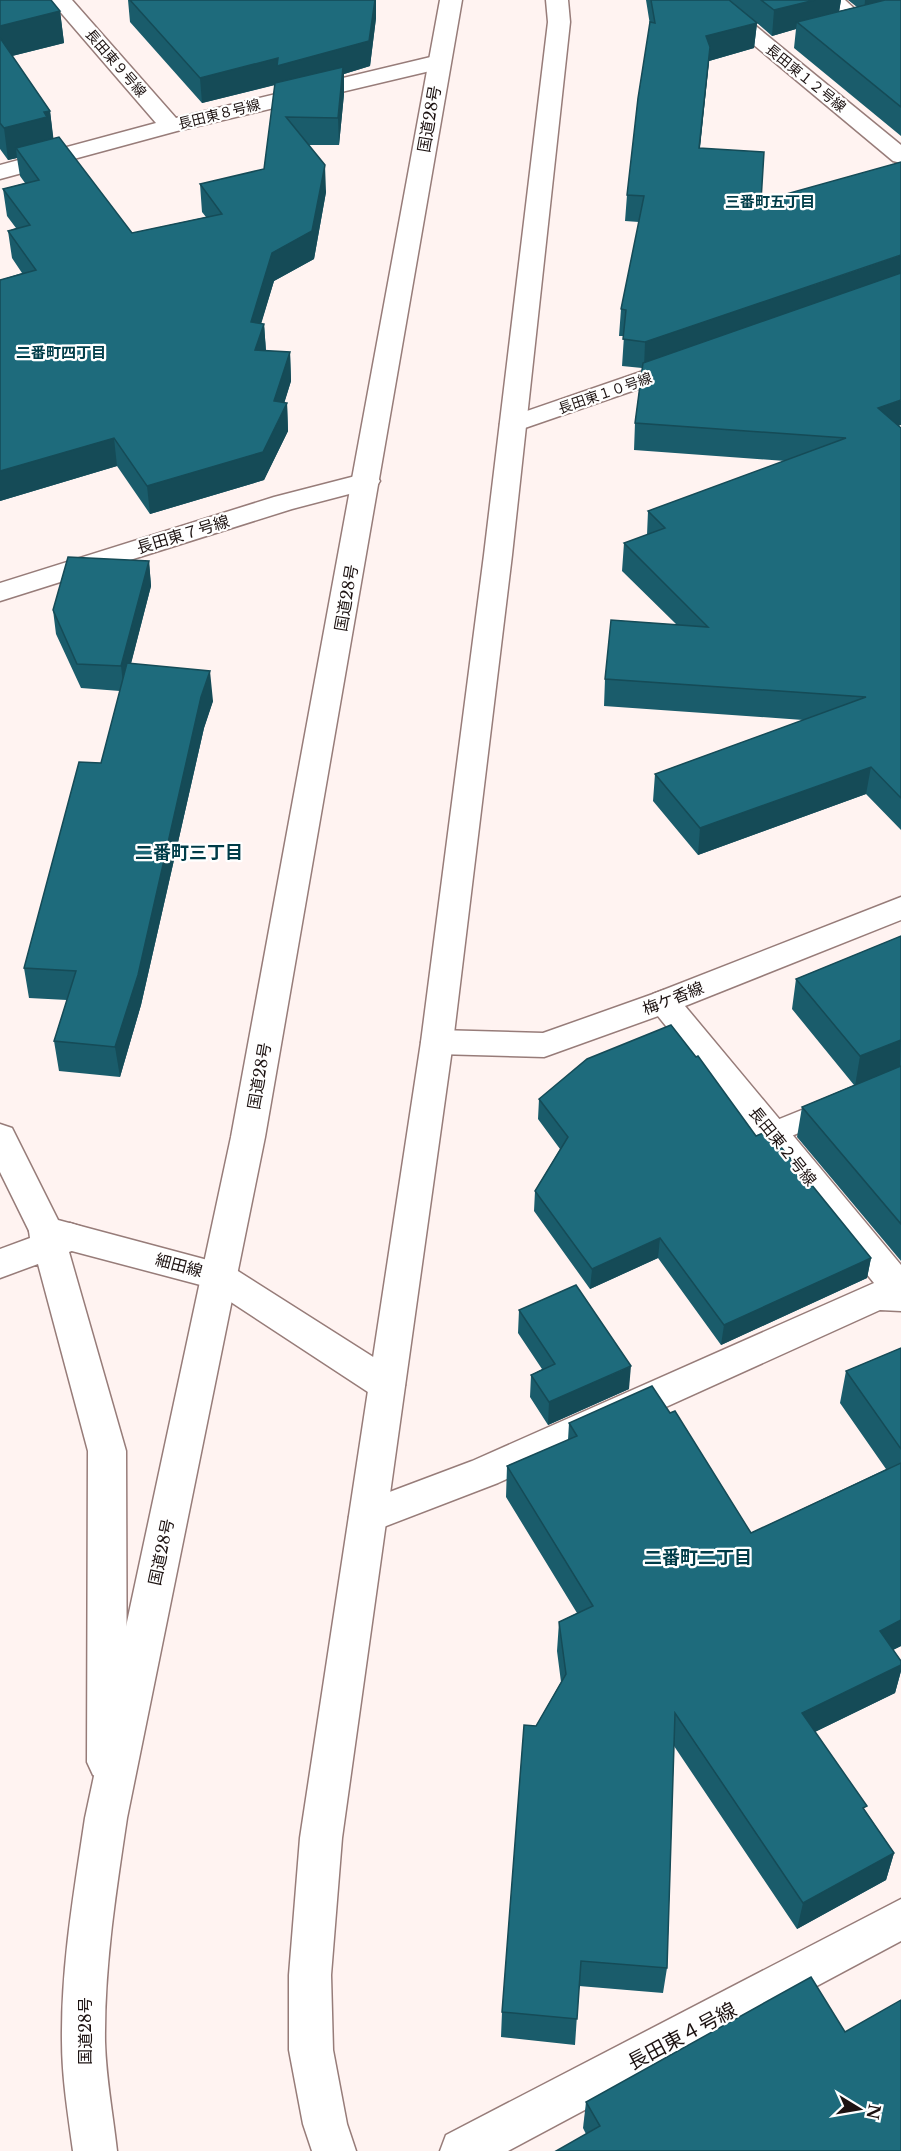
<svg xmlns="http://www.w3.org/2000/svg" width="901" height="2151" font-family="'Libre Baskerville','Noto Sans JP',serif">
<rect width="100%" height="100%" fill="#fff3f1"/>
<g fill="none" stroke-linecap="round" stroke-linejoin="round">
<g stroke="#977c79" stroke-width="3">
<path id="service" d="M 901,1070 L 901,1091 L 772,1144 L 762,1140 L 758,1133 L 762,1126 Z"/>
</g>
<g stroke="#977c79" stroke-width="3">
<g id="minor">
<path d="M 50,0 L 72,0 L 176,118 L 439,55 L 447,57 L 450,62 L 447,67 L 177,131 L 0,179 L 0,165 L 156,123 Z"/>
<path d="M 700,0 L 724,0 L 901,145 L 901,163 L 893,161 Z"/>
<path d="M 821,0 L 845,0 L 869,22 L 866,27 C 849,31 831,13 821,0 Z"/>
<path d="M 684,357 L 693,360 L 697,365 L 693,370 L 522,429 L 513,432 L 504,429 L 500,424 L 504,419 Z"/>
<path d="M 367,473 L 376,475 L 380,481 L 376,487 L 292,509 L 0,601 L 0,583 L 274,497 Z"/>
<path d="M 664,990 L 675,994 L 901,1265 L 901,1311 L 880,1310 L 498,1483 L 368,1533 L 355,1529 L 349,1517 L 355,1505 L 472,1461 L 874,1283 L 653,1010 L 648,1002 L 653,994 Z"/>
<path d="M 46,1217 L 58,1221 L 61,1226 L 70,1223 L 82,1227 L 87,1237 L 82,1247 L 69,1252 L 126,1451 L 127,1762 L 121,1775 L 107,1781 L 93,1775 L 87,1762 L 88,1451 L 38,1264 L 0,1278 L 0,1249 L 30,1238 L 29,1231 L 34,1221 Z"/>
<path d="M 901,1899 L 901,1941 L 508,2151 L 440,2151 L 446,2135 Z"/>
</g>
</g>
<g stroke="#977c79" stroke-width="3">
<g id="tertiary">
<path d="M 901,897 L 901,920 L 675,1010 L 544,1057 L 437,1054 L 425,1051 L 421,1042 L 425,1033 L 437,1030 L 543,1033 L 653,994 Z"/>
<path d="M 0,1124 L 12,1128 L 58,1220 L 230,1266 L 400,1374 L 405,1385 L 400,1396 L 387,1400 L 374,1396 L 208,1287 L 34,1241 L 0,1172 Z"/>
</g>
</g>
<g stroke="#977c79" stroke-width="3">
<g id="trunk">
<path d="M 440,0 L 462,0 L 265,1137 L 127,1818 C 116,1892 104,1967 105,2042 C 106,2079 113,2114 117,2151 L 73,2151 C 68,2114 62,2078 62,2041 C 61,1966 74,1892 85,1818 L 231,1137 Z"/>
<path d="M 546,0 L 568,0 L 570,22 L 512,555 L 453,1042 L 342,1838 L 331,1975 L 333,2050 L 347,2124 L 356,2151 L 312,2151 L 303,2124 L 289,2050 L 289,1975 L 300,1838 L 421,1042 L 484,555 L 548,22 Z"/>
</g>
</g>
<use href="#service" fill="#fff" fill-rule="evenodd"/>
<use href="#minor" fill="#fff" fill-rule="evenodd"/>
<use href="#tertiary" fill="#fff" fill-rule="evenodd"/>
<use href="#trunk" fill="#fff" fill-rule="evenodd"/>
</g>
<g fill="#1a5c6b">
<path d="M 0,0 L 60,11 L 64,43 L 12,56 L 50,111 L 53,138 L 132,233 L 206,217 L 202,212 L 200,184 L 264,169 L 275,85 L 202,103 L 130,22 L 128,0 L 376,0 L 376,18 L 370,66 L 344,74 L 344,94 L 339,145 L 309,145 L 326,192 L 314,259 L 274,281 L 261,323 L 264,324 L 266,351 L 290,352 L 291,381 L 284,403 L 287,403 L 288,431 L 264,480 L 150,514 L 117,466 L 0,501 L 0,280 L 22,273 L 12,258 L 8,231 L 16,228 L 7,216 L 3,189 L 25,183 L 20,176 L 17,158 L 8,160 L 0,149 Z"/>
<path d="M 646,0 L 841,0 L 839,11 L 857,7 L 848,0 L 901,0 L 901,136 L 794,48 L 796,29 L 772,36 L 757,23 L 754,48 L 709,61 L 700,148 L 761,201 L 899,426 L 901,428 L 901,830 L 866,794 L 698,855 L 653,801 L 655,774 L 803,720 L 604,706 L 605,679 L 676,624 L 622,571 L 624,543 L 647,535 L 648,511 L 785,461 L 634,450 L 635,423 L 642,368 L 622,366 L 624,336 L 619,336 L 621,309 L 639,222 L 625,221 L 627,195 L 650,25 Z"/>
<path d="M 149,561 L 151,586 L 131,663 L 213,701 L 204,728 L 141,1005 L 120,1077 L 59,1071 L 54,1041 L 67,1000 L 29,998 L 24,968 L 101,763 L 120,691 L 81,688 L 56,634 L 53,610 Z"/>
<path d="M 901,936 L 901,1261 L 797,1137 L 802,1107 L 854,1085 L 792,1009 L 796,979 Z"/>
<path d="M 539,1099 L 756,1136 L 871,1258 L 867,1278 L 721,1345 L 658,1258 L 590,1289 L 534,1211 L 535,1191 L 560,1149 L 538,1119 Z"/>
<path d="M 519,1310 L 629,1389 L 548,1425 L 530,1397 L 531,1375 L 542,1369 L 518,1333 Z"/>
<path d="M 901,1348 L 901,1646 L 893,1650 L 901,1661 L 901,1671 L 895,1693 L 815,1732 L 866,1812 L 894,1853 L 886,1880 L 797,1929 L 674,1746 L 667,1968 L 663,1993 L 579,1986 L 575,2045 L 501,2037 L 502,2012 L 536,1726 L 561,1682 L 557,1651 L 559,1622 L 577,1613 L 506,1497 L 507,1466 L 568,1440 L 569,1423 L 751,1533 L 886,1469 L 840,1403 L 846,1371 Z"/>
<path d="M 586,2102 L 901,2151 L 586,2134 L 583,2128 Z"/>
</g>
<g fill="#154b57">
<path d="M 375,0 L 376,0 L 376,18 L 370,66 L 344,74 L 344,94 L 339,145 L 338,118 L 278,84 L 202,103 L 200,78 Z"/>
<path d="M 815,0 L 841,0 L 838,19 L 797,22 L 796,29 L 772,36 L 774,10 Z"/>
<path d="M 865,0 L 901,0 L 864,13 Z"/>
<path d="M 60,11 L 64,43 L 0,59 L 0,26 Z"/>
<path d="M 757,23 L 754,48 L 709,61 L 697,174 L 706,36 Z"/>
<path d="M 50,111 L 54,143 L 16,148 L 17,158 L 8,160 L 4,128 L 44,112 Z"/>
<path d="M 325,165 L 326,192 L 314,259 L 274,281 L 253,351 L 251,322 L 272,253 Z"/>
<path d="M 901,255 L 901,275 L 644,368 L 645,342 Z"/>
<path d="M 264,324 L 266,352 L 255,350 Z"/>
<path d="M 290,352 L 291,381 L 280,417 L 287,403 L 288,431 L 264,480 L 150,514 L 147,486 L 274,401 Z"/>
<path d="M 901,400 L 901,425 L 874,435 L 878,408 Z"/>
<path d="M 114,438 L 117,466 L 0,501 L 0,471 Z"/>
<path d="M 149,561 L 151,586 L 124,691 L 121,666 Z"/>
<path d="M 210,671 L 213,701 L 204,728 L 141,1005 L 120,1077 L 115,1047 L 201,697 Z"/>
<path d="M 871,767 L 866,794 L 698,855 L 700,828 Z"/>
<path d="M 901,1040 L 900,1068 L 855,1086 L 860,1056 Z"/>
<path d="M 660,1238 L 658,1258 L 590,1289 L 592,1269 Z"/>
<path d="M 871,1258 L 867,1278 L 721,1345 L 724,1325 Z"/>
<path d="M 631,1366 L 629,1389 L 548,1425 L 549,1402 Z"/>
<path d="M 901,1620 L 901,1646 L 872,1660 L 880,1631 Z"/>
<path d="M 901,1665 L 901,1671 L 895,1693 L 796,1741 L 802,1713 Z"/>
<path d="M 894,1853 L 886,1880 L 797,1929 L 803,1903 Z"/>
</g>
<g fill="#1e6b7c" stroke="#154b57" stroke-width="1.5">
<path d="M 0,0 L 51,0 L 60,11 L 0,26 Z"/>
<path d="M 130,0 L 375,0 L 369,41 L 277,66 L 278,58 L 200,78 Z"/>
<path d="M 651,0 L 729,0 L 757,23 L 706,36 L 710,47 L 699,148 L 764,152 L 761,201 L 901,162 L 901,255 L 645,342 L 623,339 L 626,310 L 621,309 L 644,196 L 627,195 L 638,98 L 650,22 L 655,23 Z"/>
<path d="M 761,0 L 815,0 L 774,10 Z"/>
<path d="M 885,0 L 901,0 L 901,107 L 797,22 Z"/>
<path d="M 0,38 L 50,111 L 44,112 L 47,117 L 4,128 L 0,123 Z"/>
<path d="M 343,67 L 338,118 L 286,117 L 325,165 L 312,231 L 272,253 L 251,322 L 264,324 L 255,350 L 290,352 L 274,401 L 287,403 L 263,452 L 147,486 L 114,438 L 0,471 L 0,280 L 36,270 L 8,231 L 30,225 L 3,189 L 39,180 L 16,148 L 59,137 L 132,233 L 222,214 L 200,184 L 264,169 L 275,83 Z"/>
<path d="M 901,273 L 901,400 L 878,408 L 901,428 L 901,798 L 871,767 L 700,828 L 655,774 L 866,697 L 605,679 L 611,620 L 708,627 L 624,543 L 665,528 L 648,511 L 846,438 L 635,423 L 643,363 Z"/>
<path d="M 68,557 L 149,561 L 121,666 L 77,664 L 53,610 Z"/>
<path d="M 127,663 L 210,671 L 201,697 L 138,975 L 115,1047 L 54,1041 L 76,971 L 24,968 L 79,762 L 101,763 Z"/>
<path d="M 901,936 L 901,1040 L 860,1056 L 796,979 Z"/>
<path d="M 671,1025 L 696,1057 L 698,1056 L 756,1136 L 768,1131 L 871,1258 L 724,1325 L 660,1238 L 592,1269 L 535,1191 L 568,1137 L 539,1099 L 587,1059 Z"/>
<path d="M 901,1066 L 901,1224 L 802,1107 Z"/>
<path d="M 576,1285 L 631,1366 L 549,1402 L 531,1375 L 555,1364 L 519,1310 Z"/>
<path d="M 901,1348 L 901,1449 L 846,1371 Z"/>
<path d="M 652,1386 L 670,1413 L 675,1411 L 751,1533 L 901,1463 L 901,1620 L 880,1631 L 901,1661 L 901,1665 L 802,1713 L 867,1806 L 863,1808 L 894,1853 L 803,1903 L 675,1713 L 667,1968 L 581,1961 L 577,2019 L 502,2012 L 524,1725 L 536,1726 L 566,1674 L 559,1622 L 593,1606 L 507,1466 L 577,1436 L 569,1423 Z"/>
<path d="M 811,1977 L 845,2032 L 901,2000 L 901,2151 L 556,2151 L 600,2126 L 586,2102 Z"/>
</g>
<g text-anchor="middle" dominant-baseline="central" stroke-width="4.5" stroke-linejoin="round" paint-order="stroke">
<g font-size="14" fill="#1c1211" stroke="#fff">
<text transform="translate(116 63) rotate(49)">長田東９号線</text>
<text transform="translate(806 78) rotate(39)">長田東１２号線</text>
<text transform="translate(219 114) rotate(-14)">長田東８号線</text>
<text transform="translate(605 393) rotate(-19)">長田東１０号線</text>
</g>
<g font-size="15" font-weight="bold" fill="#003c48" stroke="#fff">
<text x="770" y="201">三番町五丁目</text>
<text x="61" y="352">二番町四丁目</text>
</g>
<g font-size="16" fill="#1c1211" stroke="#fff">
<text transform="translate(429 119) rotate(-80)">国道28号</text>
<text transform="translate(183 534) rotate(-17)">長田東７号線</text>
<text transform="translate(346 598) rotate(-80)">国道28号</text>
<text transform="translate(673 998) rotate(-21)">梅ケ香線</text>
<text transform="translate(259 1076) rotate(-80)">国道28号</text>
<text transform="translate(783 1146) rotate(51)">長田東２号線</text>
<text transform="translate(179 1265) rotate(15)">細田線</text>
<text transform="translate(161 1552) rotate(-78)">国道28号</text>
<text transform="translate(85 2031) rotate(-90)">国道28号</text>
</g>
<g font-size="18" font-weight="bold" fill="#003c48" stroke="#fff">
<text x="189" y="853">二番町三丁目</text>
<text x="698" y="1558">二番町二丁目</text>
</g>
<g font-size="20" fill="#1c1211" stroke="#fff">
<text transform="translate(682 2036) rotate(-28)">長田東４号線</text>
</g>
</g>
<g transform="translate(859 2109) rotate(101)" stroke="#ffffff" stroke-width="4.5" paint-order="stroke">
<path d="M0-4.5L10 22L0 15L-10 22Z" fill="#1c1211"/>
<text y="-9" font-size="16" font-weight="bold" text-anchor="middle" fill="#1c1211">N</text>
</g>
</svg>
